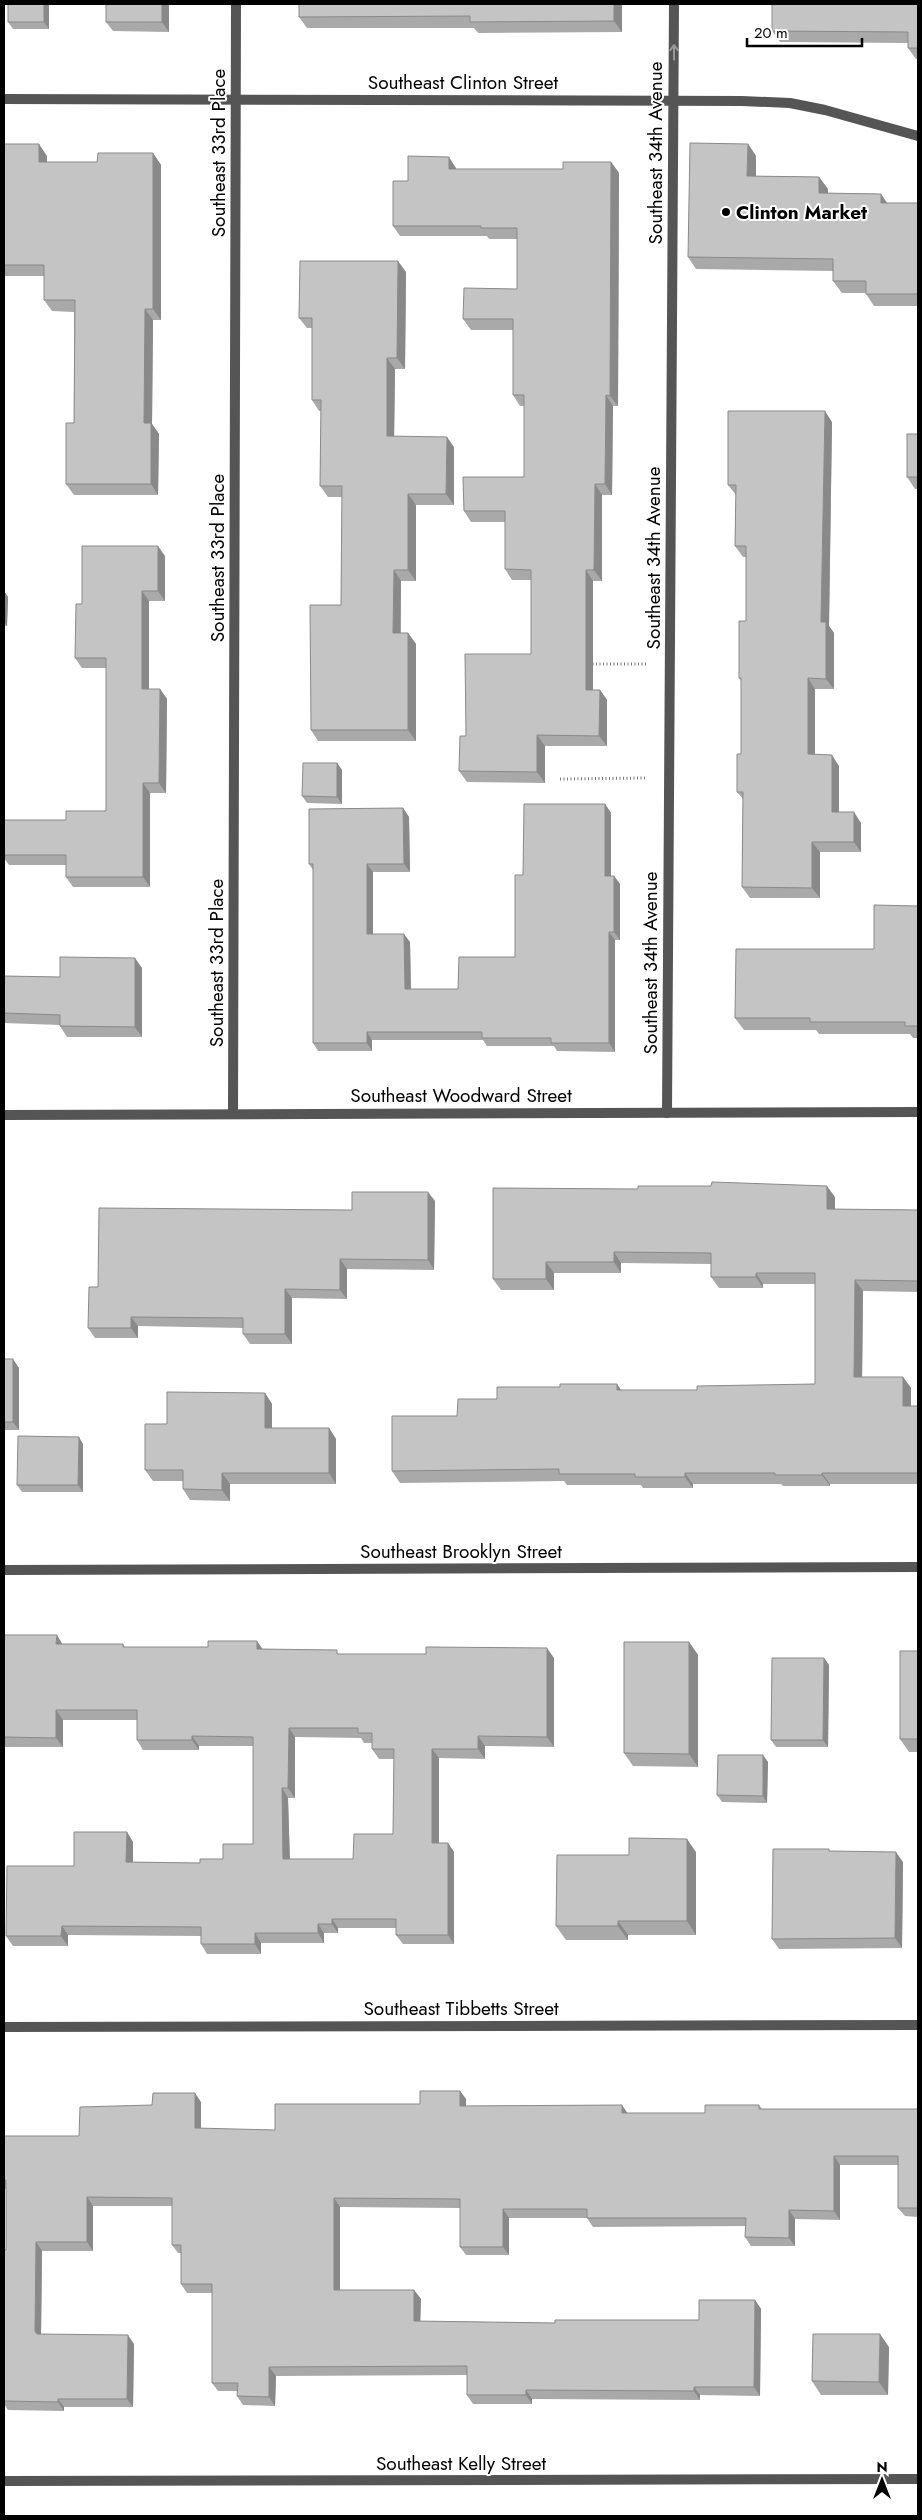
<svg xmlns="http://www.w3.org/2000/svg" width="922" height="2520" font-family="Jost,sans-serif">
<rect width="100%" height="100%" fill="#fff"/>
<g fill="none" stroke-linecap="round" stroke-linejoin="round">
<g stroke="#777" stroke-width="3" stroke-dasharray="1 2.5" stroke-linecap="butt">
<path d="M 589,664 L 646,664"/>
<path d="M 560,779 L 645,778"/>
</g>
<g stroke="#555" stroke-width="10">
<path d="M 4,99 L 742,101 L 790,103 L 825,110 L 918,136"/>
<path d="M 233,1113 L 236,4"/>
<path d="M 667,1113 L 674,4"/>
<path d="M 4,1115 L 918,1112"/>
<path d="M 4,1570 L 918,1567"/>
<path d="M 4,2027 L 918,2025"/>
<path d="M 4,2481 L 918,2479"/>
</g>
</g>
<g fill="#a9a9a9" fill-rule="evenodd">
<path d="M 49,4 L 49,29 L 13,29 L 8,22 Z"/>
<path d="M 106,4 L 169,4 L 169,32 L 113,31 L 106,22 Z"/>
<path d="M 299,4 L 622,4 L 622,32 L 478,33 L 474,28 L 307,28 L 299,17 Z"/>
<path d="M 918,4 L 918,59 L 916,59 L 908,48 L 908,43 L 780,42 L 772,31 Z"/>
<path d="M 4,144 L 47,156 L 47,162 L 97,162 L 153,153 L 161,165 L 161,320 L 153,320 L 152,424 L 159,434 L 158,495 L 74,495 L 66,484 L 74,423 L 74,312 L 52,311 L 44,300 L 44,276 L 4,276 Z"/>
<path d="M 748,144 L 756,156 L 756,176 L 819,177 L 828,189 L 828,193 L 881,194 L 887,203 L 918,203 L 918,306 L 874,306 L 866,294 L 866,293 L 842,293 L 833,281 L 833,271 L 696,269 L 688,257 Z"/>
<path d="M 611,162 L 619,173 L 618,406 L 613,406 L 612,495 L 602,495 L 602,581 L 593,581 L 593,690 L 600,690 L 607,700 L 607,746 L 545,746 L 545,783 L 467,782 L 459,771 L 466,736 L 531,654 L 531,580 L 512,580 L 505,569 L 505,522 L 471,522 L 464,511 L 524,477 L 524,406 L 520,406 L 513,395 L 513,330 L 471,330 L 463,319 L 517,289 L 517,239 L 489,239 L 487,236 L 400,236 L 393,226 L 408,181 L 456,168 L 456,169 L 563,169 Z"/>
<path d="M 406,272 L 405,369 L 395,369 L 394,436 L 454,447 L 454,505 L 416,505 L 416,581 L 401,581 L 401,633 L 408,633 L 416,644 L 416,741 L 318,741 L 311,730 L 341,605 L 342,497 L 328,497 L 320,486 L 321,411 L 319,411 L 312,400 L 312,328 L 307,328 L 299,318 Z"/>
<path d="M 832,422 L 829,626 L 834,633 L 834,689 L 815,689 L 815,755 L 839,766 L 839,812 L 861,823 L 861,852 L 820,852 L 820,898 L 750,898 L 742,887 L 743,799 L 737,792 L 741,754 L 741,681 L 739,678 L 746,621 L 746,557 L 743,557 L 735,546 L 736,495 L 728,485 Z"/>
<path d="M 918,434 L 918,489 L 915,489 L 907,477 Z"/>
<path d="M 165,556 L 165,601 L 149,601 L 149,689 L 160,689 L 167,699 L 166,793 L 150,793 L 150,887 L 73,887 L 66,877 L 66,865 L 9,865 L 4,858 L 4,820 L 66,820 L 106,811 L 106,668 L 82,668 L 75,658 Z"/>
<path d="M 4,591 L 8,597 L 7,626 L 4,626 Z"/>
<path d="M 337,763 L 342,770 L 342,804 L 307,803 L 302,796 Z"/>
<path d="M 605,804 L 611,813 L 611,876 L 614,876 L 620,884 L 620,940 L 615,940 L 615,1052 L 557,1051 L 554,1046 L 487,1046 L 483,1040 L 372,1040 L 372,1051 L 318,1051 L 313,1043 L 313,870 L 309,864 L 403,808 L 409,817 L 410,872 L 373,872 L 373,934 L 410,942 L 411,989 L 458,989 L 515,957 L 523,875 Z"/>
<path d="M 918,906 L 918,1038 L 913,1038 L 910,1034 L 819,1034 L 816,1030 L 744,1030 L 735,1018 L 874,949 Z"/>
<path d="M 142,968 L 142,1037 L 67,1037 L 60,1026 L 60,1025 L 4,1023 L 4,976 L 60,977 Z"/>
<path d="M 493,1188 L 835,1197 L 835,1209 L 918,1210 L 918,1292 L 863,1291 L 862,1377 L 903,1377 L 911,1388 L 911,1406 L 918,1406 L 918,1484 L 830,1484 L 830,1486 L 783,1486 L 781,1484 L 693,1484 L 693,1488 L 643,1488 L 641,1485 L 567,1485 L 564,1481 L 400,1483 L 392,1471 L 457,1416 L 497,1399 L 621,1390 L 697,1390 L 815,1384 L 815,1284 L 763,1284 L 763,1288 L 719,1288 L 711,1277 L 711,1264 L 621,1263 L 621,1273 L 554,1273 L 554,1290 L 501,1290 L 493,1279 Z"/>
<path d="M 435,1201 L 434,1270 L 347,1269 L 347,1299 L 292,1298 L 292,1344 L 250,1344 L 243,1334 L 243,1328 L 138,1326 L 138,1338 L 95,1338 L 88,1328 L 98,1287 L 352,1210 Z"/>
<path d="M 4,1359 L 19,1368 L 19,1430 L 4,1430 Z"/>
<path d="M 265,1393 L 272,1404 L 272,1428 L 329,1428 L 336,1439 L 336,1484 L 230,1484 L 230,1501 L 190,1500 L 183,1489 L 183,1481 L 153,1481 L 145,1470 L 167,1424 Z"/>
<path d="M 83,1444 L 83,1492 L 22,1492 L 17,1485 Z"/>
<path d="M 4,1635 L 62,1644 L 123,1644 L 125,1647 L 263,1649 L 340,1654 L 554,1658 L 554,1747 L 485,1746 L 485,1759 L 439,1758 L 439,1843 L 448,1843 L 454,1852 L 454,1944 L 403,1944 L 396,1935 L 396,1928 L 338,1928 L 338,1933 L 324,1933 L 324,1943 L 261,1943 L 261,1954 L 207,1954 L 201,1944 L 201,1936 L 68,1935 L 68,1946 L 13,1946 L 6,1936 L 74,1866 L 127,1832 L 133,1842 L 133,1862 L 200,1863 L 223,1859 L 253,1844 L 253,1746 L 199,1746 L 199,1750 L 143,1750 L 137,1740 L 137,1720 L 63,1720 L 63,1747 L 4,1747 ZM 295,1737 L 361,1738 L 364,1743 L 372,1743 L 372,1749 L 379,1759 L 394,1759 L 393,1834 L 353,1859 L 290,1859 L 288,1798 L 295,1798 Z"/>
<path d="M 689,1642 L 698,1655 L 698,1767 L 633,1766 L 624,1753 Z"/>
<path d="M 918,1651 L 918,1752 L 909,1752 L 900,1739 Z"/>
<path d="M 824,1658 L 829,1665 L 828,1747 L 776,1747 L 771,1740 Z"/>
<path d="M 768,1762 L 767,1803 L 722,1802 L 717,1795 Z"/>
<path d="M 696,1852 L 696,1935 L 628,1935 L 628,1940 L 566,1940 L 556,1926 L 629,1855 Z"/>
<path d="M 903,1862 L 902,1948 L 779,1949 L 772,1939 Z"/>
<path d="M 460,2091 L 466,2099 L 466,2106 L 622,2105 L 627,2113 L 705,2113 L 759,2105 L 762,2109 L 918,2109 L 918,2217 L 905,2216 L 898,2208 L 898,2165 L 840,2165 L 840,2220 L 795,2219 L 795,2246 L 751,2246 L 745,2237 L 745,2226 L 593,2227 L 587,2218 L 509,2218 L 509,2255 L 466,2255 L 460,2247 L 460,2208 L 340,2207 L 340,2290 L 414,2290 L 421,2299 L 420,2321 L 555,2323 L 699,2320 L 755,2300 L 761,2309 L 760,2396 L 700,2395 L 700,2400 L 532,2399 L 532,2404 L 473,2404 L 467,2395 L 467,2375 L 276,2376 L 275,2406 L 243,2405 L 237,2396 L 238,2391 L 218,2391 L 212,2383 L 212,2293 L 187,2293 L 181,2284 L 181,2253 L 178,2253 L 172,2245 L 172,2206 L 93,2206 L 93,2251 L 42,2251 L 41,2334 L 134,2344 L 133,2407 L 64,2407 L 64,2411 L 8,2410 L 4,2404 L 4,2250 L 6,2250 L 6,2189 L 4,2189 L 4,2136 L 79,2136 L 152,2105 L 201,2102 L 201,2129 L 275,2130 L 420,2104 Z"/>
<path d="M 889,2347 L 888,2395 L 821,2395 L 812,2381 Z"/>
</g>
<g fill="#898989">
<path d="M 44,4 L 49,4 L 49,29 L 44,22 Z"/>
<path d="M 162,4 L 169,4 L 169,32 L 162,22 Z"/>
<path d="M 614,4 L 622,4 L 622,32 L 614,21 Z"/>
<path d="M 39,144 L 47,156 L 47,174 L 39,162 Z"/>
<path d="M 748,144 L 756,156 L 756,188 L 747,176 Z"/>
<path d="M 153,153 L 161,165 L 161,320 L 153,309 Z"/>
<path d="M 449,157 L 456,168 L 456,180 L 449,169 Z"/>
<path d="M 611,162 L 619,173 L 618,406 L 610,396 Z"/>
<path d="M 819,177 L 828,189 L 828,205 L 819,193 Z"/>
<path d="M 881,194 L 889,206 L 881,203 Z"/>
<path d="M 398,261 L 406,272 L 405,369 L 397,358 Z"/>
<path d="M 145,309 L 153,320 L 152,424 L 159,434 L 158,495 L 151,484 L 144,423 Z"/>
<path d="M 387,358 L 395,369 L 394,447 L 387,436 Z"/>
<path d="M 606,395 L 613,406 L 612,495 L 605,484 Z"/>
<path d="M 825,411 L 832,422 L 829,626 L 834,633 L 834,689 L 826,679 L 821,622 Z"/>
<path d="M 447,437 L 454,447 L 454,505 L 446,494 Z"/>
<path d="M 595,484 L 602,495 L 602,581 L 594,570 Z"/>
<path d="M 408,494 L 416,505 L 416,581 L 408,570 Z"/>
<path d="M 158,546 L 165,556 L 165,601 L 158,591 Z"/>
<path d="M 394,570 L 401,581 L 400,644 L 393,633 Z"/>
<path d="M 586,570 L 593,581 L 593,700 L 586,690 Z"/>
<path d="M 4,591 L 8,597 L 7,626 L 4,621 Z"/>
<path d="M 142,591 L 149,601 L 149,699 L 142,689 Z"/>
<path d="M 408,633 L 416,644 L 416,741 L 408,730 Z"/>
<path d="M 808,678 L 815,689 L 815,765 L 808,754 Z"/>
<path d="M 160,689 L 167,699 L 166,793 L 159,783 Z"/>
<path d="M 600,690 L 607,700 L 607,746 L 599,736 Z"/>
<path d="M 537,735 L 545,746 L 545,783 L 537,772 Z"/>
<path d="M 832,755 L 839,766 L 839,823 L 832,812 Z"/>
<path d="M 337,763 L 342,770 L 342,804 L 337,797 Z"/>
<path d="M 143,783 L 150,793 L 150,887 L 143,877 Z"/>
<path d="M 605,804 L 611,813 L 611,884 L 605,876 Z"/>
<path d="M 403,808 L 409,817 L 410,872 L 404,864 Z"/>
<path d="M 854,812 L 861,823 L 861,852 L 854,842 Z"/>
<path d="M 812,842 L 820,852 L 820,898 L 812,888 Z"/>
<path d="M 367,864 L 373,872 L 373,942 L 367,934 Z"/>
<path d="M 614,876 L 620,884 L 620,940 L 614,932 Z"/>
<path d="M 609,932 L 615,940 L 615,1052 L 609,1043 Z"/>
<path d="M 404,934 L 410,942 L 411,997 L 405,989 Z"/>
<path d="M 135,958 L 142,968 L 142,1037 L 135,1027 Z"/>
<path d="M 367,1032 L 372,1040 L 372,1051 L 367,1043 Z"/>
<path d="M 827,1186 L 835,1197 L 835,1220 L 827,1209 Z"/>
<path d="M 428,1192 L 435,1201 L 434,1270 L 428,1260 Z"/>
<path d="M 614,1252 L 621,1263 L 621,1273 L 614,1262 Z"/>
<path d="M 340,1259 L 347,1269 L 347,1299 L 340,1290 Z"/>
<path d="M 546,1262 L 554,1273 L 554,1290 L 546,1279 Z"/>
<path d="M 756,1273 L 763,1284 L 763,1288 L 756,1277 Z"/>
<path d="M 855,1280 L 863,1291 L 862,1388 L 854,1377 Z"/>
<path d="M 285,1289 L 292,1298 L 292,1344 L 285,1334 Z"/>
<path d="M 131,1317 L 138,1326 L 138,1338 L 131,1328 Z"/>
<path d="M 13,1359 L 19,1368 L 19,1430 L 13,1422 Z"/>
<path d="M 903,1377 L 911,1388 L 911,1417 L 903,1406 Z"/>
<path d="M 617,1384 L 625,1396 L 617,1390 Z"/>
<path d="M 265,1393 L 272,1404 L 272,1439 L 265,1428 Z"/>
<path d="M 329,1428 L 336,1439 L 336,1484 L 329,1473 Z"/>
<path d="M 79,1437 L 83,1444 L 83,1492 L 78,1485 Z"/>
<path d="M 222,1473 L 230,1484 L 230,1501 L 222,1490 Z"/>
<path d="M 685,1473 L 693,1484 L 693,1488 L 685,1477 Z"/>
<path d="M 822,1473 L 830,1484 L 830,1486 L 822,1475 Z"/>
<path d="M 57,1635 L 63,1645 L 56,1644 Z"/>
<path d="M 257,1641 L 264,1651 L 257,1649 Z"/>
<path d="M 689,1642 L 698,1655 L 698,1767 L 689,1754 Z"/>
<path d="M 547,1648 L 554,1658 L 554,1747 L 547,1737 Z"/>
<path d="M 824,1658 L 829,1665 L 828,1747 L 823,1740 Z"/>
<path d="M 56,1710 L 63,1720 L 63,1747 L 56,1738 Z"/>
<path d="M 289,1728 L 295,1737 L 295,1798 L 288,1788 Z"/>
<path d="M 192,1736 L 199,1746 L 199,1750 L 192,1740 Z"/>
<path d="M 478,1736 L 485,1746 L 485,1759 L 478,1749 Z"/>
<path d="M 432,1749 L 439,1758 L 439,1852 L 432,1843 Z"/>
<path d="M 763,1755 L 768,1762 L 767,1803 L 763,1796 Z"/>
<path d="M 282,1788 L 288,1798 L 290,1869 L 283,1859 Z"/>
<path d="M 127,1832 L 133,1842 L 133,1871 L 126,1862 Z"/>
<path d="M 687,1839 L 696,1852 L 696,1935 L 687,1921 Z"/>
<path d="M 448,1843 L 454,1852 L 454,1944 L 448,1935 Z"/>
<path d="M 896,1852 L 903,1862 L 902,1948 L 895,1938 Z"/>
<path d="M 332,1919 L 338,1928 L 338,1933 L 332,1924 Z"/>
<path d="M 618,1921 L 628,1935 L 628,1940 L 618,1926 Z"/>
<path d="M 318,1924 L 324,1933 L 324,1943 L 318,1933 Z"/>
<path d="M 62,1926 L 68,1935 L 68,1946 L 61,1936 Z"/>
<path d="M 255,1933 L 261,1943 L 261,1954 L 255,1944 Z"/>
<path d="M 460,2091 L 466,2099 L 466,2114 L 460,2106 Z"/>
<path d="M 195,2093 L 201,2102 L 201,2137 L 195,2128 Z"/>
<path d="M 622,2105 L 628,2114 L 622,2113 Z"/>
<path d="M 834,2156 L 840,2165 L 840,2220 L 834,2211 Z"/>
<path d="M 87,2197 L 93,2206 L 93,2251 L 87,2242 Z"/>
<path d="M 334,2198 L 340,2207 L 340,2299 L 334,2290 Z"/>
<path d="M 503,2209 L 509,2218 L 509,2255 L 503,2247 Z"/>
<path d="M 789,2210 L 795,2219 L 795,2246 L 789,2238 Z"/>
<path d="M 36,2242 L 42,2251 L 41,2340 L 43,2343 L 35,2331 Z"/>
<path d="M 414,2290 L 421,2299 L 420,2330 L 414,2321 Z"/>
<path d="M 755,2300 L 761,2309 L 760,2396 L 754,2387 Z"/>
<path d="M 880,2334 L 889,2347 L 888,2395 L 879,2382 Z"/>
<path d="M 128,2335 L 134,2344 L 133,2407 L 127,2399 Z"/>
<path d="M 269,2367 L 276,2376 L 275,2406 L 269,2397 Z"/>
<path d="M 694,2387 L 700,2395 L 700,2400 L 694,2391 Z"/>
<path d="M 526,2390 L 532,2399 L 532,2404 L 526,2395 Z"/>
<path d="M 58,2399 L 64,2407 L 64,2411 L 58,2402 Z"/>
</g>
<g fill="#c4c4c4" stroke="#898989" fill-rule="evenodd">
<rect x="8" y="4" width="36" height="18"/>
<rect x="106" y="4" width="56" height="18"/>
<path d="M 299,4 L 614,4 L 614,21 L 470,22 L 470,16 L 299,17 Z"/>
<path d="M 772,4 L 918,4 L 918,48 L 908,48 L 908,32 L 772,31 Z"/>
<path d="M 690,143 L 748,144 L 747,176 L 819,177 L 819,193 L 881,194 L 881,203 L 918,203 L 918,294 L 866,294 L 866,281 L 833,281 L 833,259 L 688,257 Z"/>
<path d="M 4,144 L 39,144 L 39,162 L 97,162 L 98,153 L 153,153 L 153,309 L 145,309 L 144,423 L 151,423 L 151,484 L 66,484 L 66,423 L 74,423 L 75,300 L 44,300 L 44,265 L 4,265 Z"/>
<path d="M 408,156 L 449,157 L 449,169 L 563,169 L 563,162 L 611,162 L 610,396 L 606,395 L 605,484 L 595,484 L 594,570 L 586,570 L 586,690 L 600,690 L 599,736 L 537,735 L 537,772 L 459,771 L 460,736 L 466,736 L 465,654 L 531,654 L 531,570 L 505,569 L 505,511 L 464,511 L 463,477 L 524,477 L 524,395 L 513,395 L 513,319 L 463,319 L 464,288 L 517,289 L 517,228 L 481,228 L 481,226 L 393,226 L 393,181 L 408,181 Z"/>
<path d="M 300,261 L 398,261 L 397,358 L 387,358 L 387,436 L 447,437 L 446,494 L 408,494 L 408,570 L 394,570 L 393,633 L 408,633 L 408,730 L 311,730 L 310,605 L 341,605 L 342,486 L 320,486 L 321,400 L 312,400 L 312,318 L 299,318 Z"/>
<path d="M 728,411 L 825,411 L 821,622 L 826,622 L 826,679 L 808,678 L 808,754 L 832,755 L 832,812 L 854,812 L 854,842 L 812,842 L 812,888 L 742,887 L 743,792 L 737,792 L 737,754 L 741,754 L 741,678 L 739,678 L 739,621 L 746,621 L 746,546 L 735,546 L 736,485 L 728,485 Z"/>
<rect x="907" y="434" width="11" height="43"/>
<path d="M 82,546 L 158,546 L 158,591 L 142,591 L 142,689 L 160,689 L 159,783 L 143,783 L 143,877 L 66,877 L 66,855 L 4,855 L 4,820 L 66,820 L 66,811 L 106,811 L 106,658 L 75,658 L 76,604 L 82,604 Z"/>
<path d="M 303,763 L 337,763 L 337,797 L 302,796 Z"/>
<path d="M 524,804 L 605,804 L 605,876 L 614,876 L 614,932 L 609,932 L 609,1043 L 551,1043 L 551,1038 L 482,1038 L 482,1032 L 367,1032 L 367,1043 L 313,1043 L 313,864 L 309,864 L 309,809 L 403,808 L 404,864 L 367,864 L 367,934 L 404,934 L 405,989 L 458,989 L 459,957 L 515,957 L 515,875 L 523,875 Z"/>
<path d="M 874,905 L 918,906 L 918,1026 L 905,1026 L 905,1022 L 810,1022 L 810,1018 L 735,1018 L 736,949 L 874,949 Z"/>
<path d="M 60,957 L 135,958 L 135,1027 L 60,1026 L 60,1015 L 4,1013 L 4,976 L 60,977 Z"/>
<path d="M 712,1182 L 827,1186 L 827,1209 L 918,1210 L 918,1281 L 855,1280 L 854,1377 L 903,1377 L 903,1406 L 918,1406 L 918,1473 L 822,1473 L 822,1475 L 775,1475 L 775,1473 L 685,1473 L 685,1477 L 635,1477 L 635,1474 L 559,1474 L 559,1469 L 392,1471 L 392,1416 L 457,1416 L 458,1399 L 497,1399 L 497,1387 L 560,1387 L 560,1384 L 617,1384 L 617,1390 L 697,1390 L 697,1386 L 815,1384 L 815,1273 L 756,1273 L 756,1277 L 711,1277 L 711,1253 L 614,1252 L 614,1262 L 546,1262 L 546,1279 L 493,1279 L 493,1188 L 638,1189 L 638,1186 L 711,1186 Z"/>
<path d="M 352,1192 L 428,1192 L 428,1260 L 340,1259 L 340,1290 L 285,1289 L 285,1334 L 243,1334 L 243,1318 L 131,1317 L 131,1328 L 88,1328 L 89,1287 L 98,1287 L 99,1208 L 352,1210 Z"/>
<rect x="4" y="1359" width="9" height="63"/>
<path d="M 167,1392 L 265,1393 L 265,1428 L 329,1428 L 329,1473 L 222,1473 L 222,1490 L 183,1489 L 183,1470 L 145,1470 L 145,1424 L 167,1424 Z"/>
<path d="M 18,1436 L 79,1437 L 78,1485 L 17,1485 Z"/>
<path d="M 4,1635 L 57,1635 L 56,1644 L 123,1644 L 123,1647 L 208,1647 L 208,1641 L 257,1641 L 257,1649 L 337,1650 L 337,1654 L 426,1654 L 426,1647 L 547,1648 L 547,1737 L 478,1736 L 478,1749 L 432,1749 L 432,1843 L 448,1843 L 448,1935 L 396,1935 L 396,1919 L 332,1919 L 332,1924 L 318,1924 L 318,1933 L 255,1933 L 255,1944 L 201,1944 L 201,1927 L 62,1926 L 61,1936 L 6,1936 L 7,1866 L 74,1866 L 74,1832 L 127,1832 L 126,1862 L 200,1863 L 200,1859 L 223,1859 L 223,1844 L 253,1844 L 253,1737 L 192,1736 L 192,1740 L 137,1740 L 137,1710 L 56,1710 L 56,1738 L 4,1737 ZM 289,1728 L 358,1728 L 358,1733 L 372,1733 L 372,1749 L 394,1749 L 393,1834 L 354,1834 L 353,1859 L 283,1859 L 282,1788 L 288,1788 Z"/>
<path d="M 624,1642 L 689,1642 L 689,1754 L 624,1753 Z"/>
<rect x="900" y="1651" width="18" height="88"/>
<path d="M 772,1658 L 824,1658 L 823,1740 L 771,1740 Z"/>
<path d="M 718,1755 L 763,1755 L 763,1796 L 717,1795 Z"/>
<path d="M 629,1838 L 687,1839 L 687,1921 L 618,1921 L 618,1926 L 556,1926 L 557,1855 L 629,1855 Z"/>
<path d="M 773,1849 L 829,1849 L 829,1851 L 896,1852 L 895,1938 L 772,1939 Z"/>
<path d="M 420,2091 L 460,2091 L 460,2106 L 622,2105 L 622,2113 L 705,2113 L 705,2105 L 759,2105 L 759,2109 L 918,2109 L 918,2208 L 898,2208 L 898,2156 L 834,2156 L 834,2211 L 789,2210 L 789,2238 L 745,2237 L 746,2218 L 587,2218 L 587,2209 L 503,2209 L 503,2247 L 460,2247 L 460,2199 L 334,2198 L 334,2290 L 414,2290 L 414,2321 L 555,2323 L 555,2320 L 699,2320 L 699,2300 L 755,2300 L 754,2387 L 694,2387 L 694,2391 L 526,2390 L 526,2395 L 467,2395 L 467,2366 L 269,2367 L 269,2397 L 237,2396 L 238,2383 L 212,2383 L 212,2284 L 181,2284 L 181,2245 L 172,2245 L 172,2198 L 87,2197 L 87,2242 L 36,2242 L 35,2331 L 37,2334 L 128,2335 L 127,2399 L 58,2399 L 58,2402 L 4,2401 L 4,2250 L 6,2250 L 6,2180 L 4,2180 L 4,2136 L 79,2136 L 80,2107 L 152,2105 L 153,2093 L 195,2093 L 195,2128 L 275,2130 L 275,2104 L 420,2104 Z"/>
<path d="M 813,2334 L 880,2334 L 879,2382 L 812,2381 Z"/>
</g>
<defs><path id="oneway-shaft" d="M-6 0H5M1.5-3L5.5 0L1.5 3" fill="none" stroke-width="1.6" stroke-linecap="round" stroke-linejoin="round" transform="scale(1.25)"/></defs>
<use stroke="#999" href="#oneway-shaft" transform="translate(674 52) rotate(-90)"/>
<circle fill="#000" stroke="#fff" stroke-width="2" cx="726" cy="212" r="5"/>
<g text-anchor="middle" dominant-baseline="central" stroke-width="4" stroke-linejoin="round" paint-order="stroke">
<g font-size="19" fill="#000" stroke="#fff">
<text x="463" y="82">Southeast Clinton Street</text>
<text transform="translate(218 153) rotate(-90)">Southeast 33rd Place</text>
<text transform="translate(655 153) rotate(-90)">Southeast 34th Avenue</text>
<text transform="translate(217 558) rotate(-90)">Southeast 33rd Place</text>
<text transform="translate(653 558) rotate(-90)">Southeast 34th Avenue</text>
<text transform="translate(216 963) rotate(-90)">Southeast 33rd Place</text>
<text transform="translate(650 963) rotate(-90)">Southeast 34th Avenue</text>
<text x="461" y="1095">Southeast Woodward Street</text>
<text x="461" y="1551">Southeast Brooklyn Street</text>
<text x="461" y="2008">Southeast Tibbetts Street</text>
<text x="461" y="2463">Southeast Kelly Street</text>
</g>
<g font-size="19" font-weight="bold" fill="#000" stroke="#fff" text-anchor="start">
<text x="736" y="212">Clinton Market</text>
</g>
</g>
<rect width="922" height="2520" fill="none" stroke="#000000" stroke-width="10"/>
<g transform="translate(882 2480)" stroke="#ffffff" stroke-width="4" paint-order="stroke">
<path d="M0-4L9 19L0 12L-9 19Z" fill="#000000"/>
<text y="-8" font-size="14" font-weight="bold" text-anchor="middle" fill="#000000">N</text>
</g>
<path d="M747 38v8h115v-8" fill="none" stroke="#000000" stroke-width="2.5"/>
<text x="754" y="38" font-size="15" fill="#000000" stroke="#ffffff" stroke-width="4" paint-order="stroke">20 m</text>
</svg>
